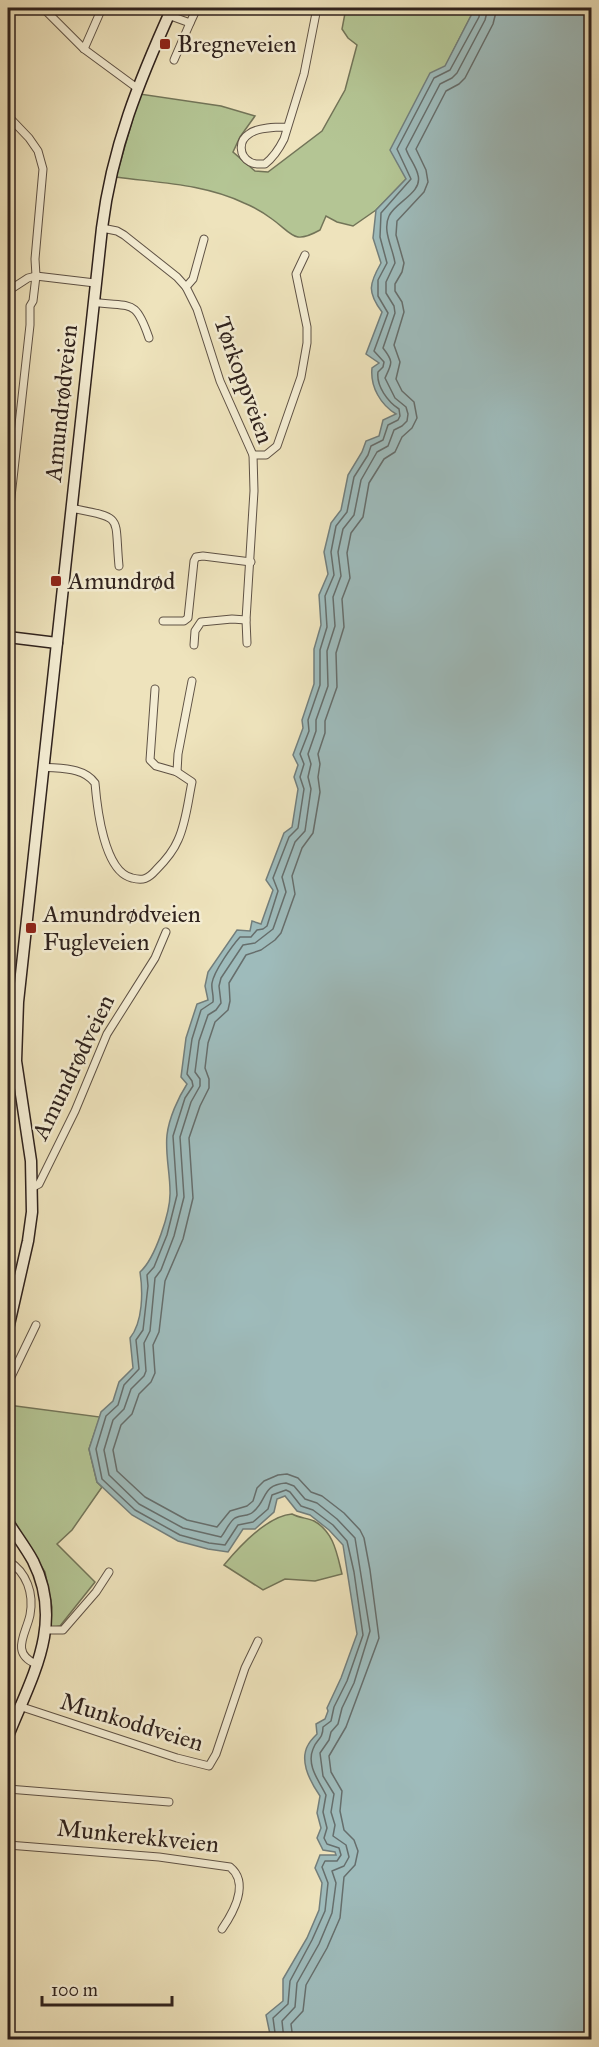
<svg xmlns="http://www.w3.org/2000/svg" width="599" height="2047" font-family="'IM FELL Great Primer',serif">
<rect width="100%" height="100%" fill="#eee3bc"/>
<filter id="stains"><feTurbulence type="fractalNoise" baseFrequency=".00333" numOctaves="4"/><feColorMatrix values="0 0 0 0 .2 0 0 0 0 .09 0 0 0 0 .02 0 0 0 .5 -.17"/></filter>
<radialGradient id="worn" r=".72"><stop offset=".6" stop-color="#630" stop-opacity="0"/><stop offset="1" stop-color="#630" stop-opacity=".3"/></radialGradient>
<g fill="#b4c594" stroke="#727458" stroke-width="1.5">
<path d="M 346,8 L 475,8 L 445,67 L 406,179 L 376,210 L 353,226 L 337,222 L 326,216 L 320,230 C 293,245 293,234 272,219 C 264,213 254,207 244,203 C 204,184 160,183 116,177 L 140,94 L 221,106 L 255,116 L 240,137 L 233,152 L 255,171 L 268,172 L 322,131 L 345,90 L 357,45 L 348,38 L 342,29 Z"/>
<path d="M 8,1405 L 100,1417 L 89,1449 L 97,1482 L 102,1487 L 72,1530 L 57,1544 L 95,1582 L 60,1626 L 50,1628 L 52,1607 L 45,1572 L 8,1513 Z"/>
<path d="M 292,1514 C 299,1518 308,1518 314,1521 C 334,1532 337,1554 342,1574 L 315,1581 L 285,1579 L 263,1590 L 224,1565 C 239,1547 267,1516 292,1514 Z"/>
</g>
<path fill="#9ebbbb" stroke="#727e7c" stroke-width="1.5" d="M 475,8 L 591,8 L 591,2039 L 271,2039 L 266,2015 L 283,2001 L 283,1979 L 307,1938 L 319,1910 L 322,1883 L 315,1868 L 320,1855 L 336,1855 L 335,1852 L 323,1850 L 317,1838 L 321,1828 L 317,1813 L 320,1796 C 311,1783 299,1761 308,1745 C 310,1741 314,1737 317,1734 L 316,1724 L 325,1719 L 328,1711 L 327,1708 L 341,1678 L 357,1634 L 343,1545 L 329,1530 L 310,1515 L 297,1511 L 285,1496 L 277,1499 L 274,1512 L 255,1529 L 243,1529 L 228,1552 L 208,1549 L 178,1541 L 132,1515 L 97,1482 L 89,1449 L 101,1412 L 113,1401 L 119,1382 L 133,1368 L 130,1338 C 143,1322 143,1292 140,1272 C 155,1259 171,1211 170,1191 C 170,1173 165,1153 167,1135 C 169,1118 178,1098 187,1084 L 181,1077 L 186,1038 L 197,1004 L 208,1000 L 205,986 L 208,972 L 237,930 L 250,931 L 252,921 L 261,924 L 273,890 L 266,880 L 284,833 L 292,827 L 298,789 L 294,777 L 298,765 L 293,755 L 303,728 L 302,720 L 314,684 L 314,649 L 321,625 L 319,595 L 328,574 L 324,552 L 331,523 L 341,510 L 348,475 L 362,452 L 366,441 L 379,436 L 383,420 L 396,414 C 381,405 370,387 372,368 L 379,363 L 366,354 L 382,312 C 367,292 369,284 381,263 L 373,238 L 376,210 L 406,179 L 390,150 L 430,73 L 445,66 Z"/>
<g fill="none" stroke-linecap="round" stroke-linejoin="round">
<g stroke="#666e6c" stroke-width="1.5">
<path d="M 276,2040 L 273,2018 L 288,2004 L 290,1981 L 312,1940 L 325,1911 L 328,1883 L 322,1867 L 325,1861 L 337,1861 L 341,1855 L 339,1848 L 327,1844 L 324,1838 L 327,1828 L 323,1812 L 326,1795 C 320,1782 306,1766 313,1749 C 316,1739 323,1740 323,1727 L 331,1721 L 334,1707 L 347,1681 L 363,1635 L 354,1572 L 347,1541 L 333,1525 L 313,1510 L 301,1506 L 290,1492 L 286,1490 L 272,1495 L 268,1509 L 253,1522 L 238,1525 L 225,1545 L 209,1543 L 180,1535 L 135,1510 L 102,1479 L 96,1449 L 106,1416 L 118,1405 L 124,1385 L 139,1369 L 136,1340 L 143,1330 L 148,1286 L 147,1275 L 154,1267 L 167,1235 L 177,1195 L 173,1136 L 185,1098 L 193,1086 L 192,1081 L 187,1074 L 192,1039 L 201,1010 L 213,1002 C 214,995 211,989 212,983 C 214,971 232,946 240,937 L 251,937 L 257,930 L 263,929 L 267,926 L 278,891 L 273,878 L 289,837 L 298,828 L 304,789 L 300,777 L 304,764 L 300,754 L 309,731 L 308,720 L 320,685 L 320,650 L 327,627 L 325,596 L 334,575 L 331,552 L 336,526 L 347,512 L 354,477 L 368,455 L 371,446 L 383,440 L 388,425 L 398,420 L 400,416 L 399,409 C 388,402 376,386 378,372 L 383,367 L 384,362 L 374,351 L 388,313 L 378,296 L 378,280 L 387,263 L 380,237 L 381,213 L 411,179 L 397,149 L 434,78 L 450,70 L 479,17 L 480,8"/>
<path d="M 284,2040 L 282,2021 L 295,2007 L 297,1983 L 319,1944 L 332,1913 L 336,1883 L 332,1871 L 344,1866 L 349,1857 L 346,1845 L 333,1836 L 335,1825 L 331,1812 L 334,1794 L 323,1776 L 320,1753 L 329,1740 L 331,1732 L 338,1724 L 342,1708 L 354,1683 L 370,1631 L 355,1538 L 337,1519 L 317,1503 L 305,1499 L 294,1486 L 286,1483 C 261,1485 268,1500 253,1512 C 248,1517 242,1514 235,1518 C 229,1522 226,1531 221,1537 L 183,1528 L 139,1504 L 109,1475 L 104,1450 L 113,1420 L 124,1409 L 131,1389 L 144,1376 L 146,1371 L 144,1343 L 150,1331 L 155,1278 L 161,1270 L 174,1236 L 184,1197 L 180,1137 L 191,1102 L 200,1086 L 200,1079 L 195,1072 L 199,1041 L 208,1015 L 216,1010 L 221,1003 L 219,986 L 221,978 L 243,945 L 255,943 L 273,929 L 286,892 L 282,877 L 295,842 L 305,831 L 311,789 L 308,777 L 311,764 L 308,754 L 316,731 L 316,720 L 328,686 L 327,651 L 335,626 L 333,597 L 341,576 L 338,552 L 343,529 L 354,515 L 361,480 L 377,452 L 388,446 L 394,430 L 402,426 L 407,421 L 408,414 L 406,407 L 395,398 L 385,378 C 392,363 394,362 383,348 L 395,313 L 394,306 L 386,293 L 386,282 L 395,263 C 393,248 382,231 389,216 C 395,202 423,193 418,175 C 416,166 409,158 406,149 L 440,84 L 452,78 L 457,73 L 485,20 L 488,8"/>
<path d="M 293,2040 L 291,2024 L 303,2011 L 306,1985 L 327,1948 L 340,1918 L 344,1877 L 355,1865 L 358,1851 L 354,1840 L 344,1830 L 340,1811 L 342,1791 L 331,1772 L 329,1756 L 346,1727 L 379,1638 L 370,1570 L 364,1538 L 360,1530 L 344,1513 L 322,1496 L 311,1492 L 298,1478 L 287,1474 L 278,1475 L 264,1481 L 257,1488 L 253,1501 L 247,1506 L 230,1511 L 217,1527 L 187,1520 L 145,1497 L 117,1471 L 113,1450 L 121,1425 L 132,1414 L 139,1394 L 151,1382 L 155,1373 L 153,1345 L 159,1332 L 165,1281 L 183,1239 L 193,1198 L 189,1138 L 200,1106 L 209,1088 L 209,1079 L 205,1068 L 208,1043 L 215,1022 L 228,1010 L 230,1001 L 229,983 L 246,955 L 261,950 L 275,940 L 281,933 L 295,894 L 292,876 L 302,848 L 313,833 L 320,792 L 318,777 L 320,764 L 318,754 L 325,733 L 325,721 L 337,687 L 336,653 L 344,627 L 342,599 L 350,578 L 347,553 L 351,533 L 363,517 L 369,483 L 384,459 L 395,452 L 402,437 L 412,428 L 417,418 L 414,402 L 402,391 L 396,379 L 400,362 L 394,345 L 404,312 L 402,302 L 395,291 L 395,284 L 402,272 L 404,263 L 396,235 L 397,221 L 424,192 L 428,182 L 426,170 L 416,149 L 446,91 L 459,84 L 465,78 L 493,24 L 497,8"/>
</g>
<g stroke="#5f5245" stroke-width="9">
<g id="minor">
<path d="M 43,8 L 84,49 L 137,88"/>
<path d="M 168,15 L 190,23 L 197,8"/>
<path d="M 84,49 L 102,8"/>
<path d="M 174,60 L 190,23"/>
<path d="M 8,116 L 29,138 L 38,151 L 43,169 L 35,259 L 36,276 L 33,301 L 30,306 L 30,325 L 8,524"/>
<path d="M 287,127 C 276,127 258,127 249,134 C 238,141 239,156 250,162 C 255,165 260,164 265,164 C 274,157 279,149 284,139 L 304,74 L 317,8"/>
<path d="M 102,228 L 117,231 L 124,235 L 177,277 L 186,287 L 197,309 L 220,381 L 253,455 L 254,491 L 246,620 L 247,643"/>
<path d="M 186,287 L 193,279 L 204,239"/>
<path d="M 8,291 L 28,278 L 36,276 L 95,283"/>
<path d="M 93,302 C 131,308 135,297 149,338"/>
<path d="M 253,455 L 266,455 L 277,446 L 301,377 L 307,343 L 307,327 L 296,274 L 305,255"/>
<path d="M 71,508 C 125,519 114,514 119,566"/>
<path d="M 163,621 L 184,621 L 188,618 L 194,561 L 196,557 L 203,556 L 251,562"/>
<path d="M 194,645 L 195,631 L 201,622 L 232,619 L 246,620"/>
<path d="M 43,767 C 61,769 83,767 95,783 C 97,807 104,872 132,878 C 143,881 148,879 156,870 C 165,861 173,852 178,840 C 186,823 188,801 192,782 L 177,772 L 156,766 L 150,760 L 155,689"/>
<path d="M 177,772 L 178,754 L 192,681"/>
<path d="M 8,1000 L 18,1002"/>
<path d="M 33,1187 L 39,1184 L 75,1111 L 107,1034 L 155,958 L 166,932"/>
<path d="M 8,1383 L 36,1325"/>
<path d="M 8,1561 C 27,1572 34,1594 30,1615 C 26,1634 10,1653 36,1664"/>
<path d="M 46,1630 L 63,1630 L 96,1592 L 109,1572"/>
<path d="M 19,1706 L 177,1758 L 209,1766 L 216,1754 L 245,1668 L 258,1641"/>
<path d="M 8,1789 L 169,1802"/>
<path d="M 8,1845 L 159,1857 L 230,1867 C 250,1883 233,1913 222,1929"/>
</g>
</g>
<g stroke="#2f221d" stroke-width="13">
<g id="secondary">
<path d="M 8,637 L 57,643"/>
<path d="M 8,1329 L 28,1241 L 32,1212 L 31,1161 L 16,1061 L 18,1002 L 102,228 C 112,147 139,81 172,8"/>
<path d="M 8,1522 C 16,1535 26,1548 33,1561 C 65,1624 31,1678 8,1736"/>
</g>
</g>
<use href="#minor" stroke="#f4edd3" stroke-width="7"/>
<use href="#secondary" stroke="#f4edd3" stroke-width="10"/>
</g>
<g fill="#8f2418" stroke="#f4edd3" stroke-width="2">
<rect x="159" y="38" width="12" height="12" rx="3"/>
<rect x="50" y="575" width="12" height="12" rx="3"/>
<rect x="25" y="922" width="12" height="12" rx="3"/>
</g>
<g text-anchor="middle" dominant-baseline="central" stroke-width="5" stroke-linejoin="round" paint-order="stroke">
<g font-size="24" fill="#2f221d" stroke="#f4edd3" text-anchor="start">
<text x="177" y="44">Bregneveien</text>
<text x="68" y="581">Amundrød</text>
<text x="43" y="914">Amundrødveien<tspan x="43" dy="28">Fugleveien</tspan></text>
</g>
<g font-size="24" fill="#2f221d" stroke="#f4edd3">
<text transform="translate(244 380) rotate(70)">Tørkoppveien</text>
<text transform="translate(61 403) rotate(-84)">Amundrødveien</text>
<text transform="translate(73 1067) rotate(-64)">Amundrødveien</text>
<text transform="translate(132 1722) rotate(17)">Munkoddveien</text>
<text transform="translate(138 1836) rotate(6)">Munkerekkveien</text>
</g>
</g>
<rect width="599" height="2047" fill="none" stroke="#eee3bc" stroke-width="30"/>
<rect x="9" y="9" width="581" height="2029" fill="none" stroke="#2f221d" stroke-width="3"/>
<rect x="15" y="15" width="569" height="2017" fill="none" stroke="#2f221d" stroke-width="1.5"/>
<path d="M42 1996v9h130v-9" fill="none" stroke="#2f221d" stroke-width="3"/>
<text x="51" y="1996" font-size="18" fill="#2f221d" stroke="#f4edd3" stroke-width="4.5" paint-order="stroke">100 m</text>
<rect width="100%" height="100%" filter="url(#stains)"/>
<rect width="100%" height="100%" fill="url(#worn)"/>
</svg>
